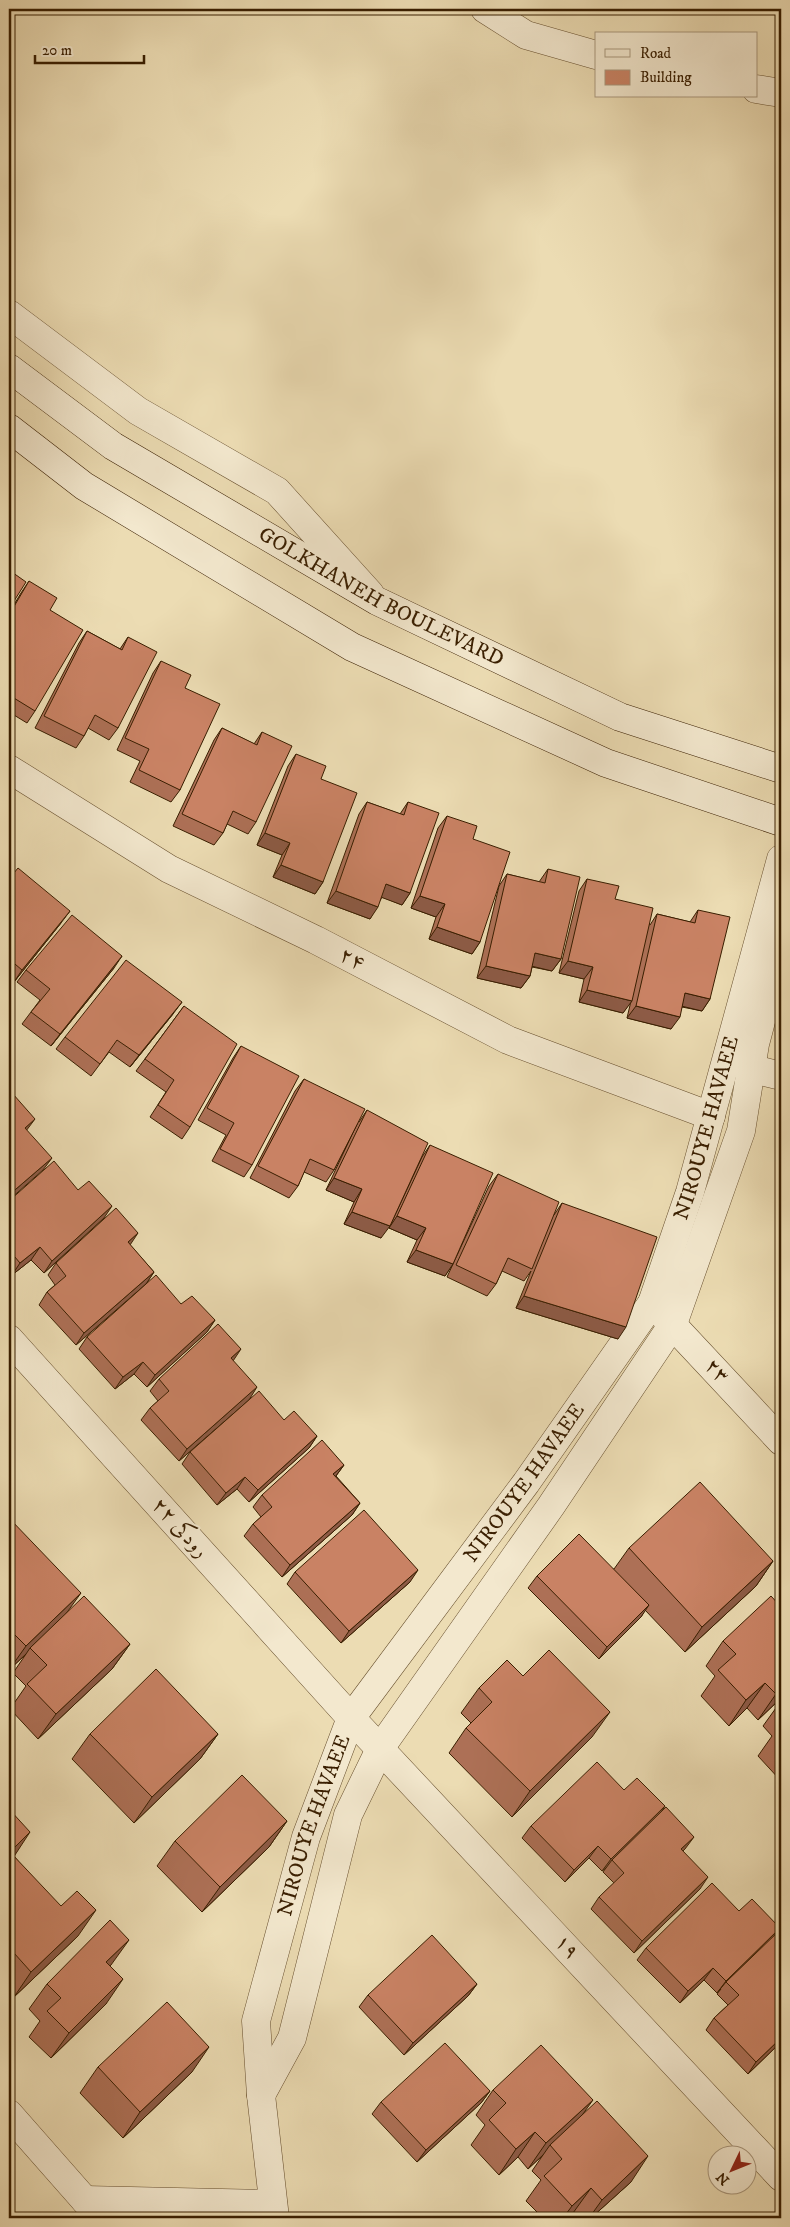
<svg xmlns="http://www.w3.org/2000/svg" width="790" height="2227" font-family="'IM FELL DW Pica',Amiri,serif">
<rect width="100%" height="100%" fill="#ecdcb3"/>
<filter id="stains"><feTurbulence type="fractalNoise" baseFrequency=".004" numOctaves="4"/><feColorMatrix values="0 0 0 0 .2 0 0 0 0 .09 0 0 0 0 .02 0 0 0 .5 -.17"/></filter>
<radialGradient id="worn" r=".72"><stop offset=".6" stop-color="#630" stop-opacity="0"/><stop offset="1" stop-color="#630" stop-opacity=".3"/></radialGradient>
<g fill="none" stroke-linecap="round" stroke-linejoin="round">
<g stroke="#664e2d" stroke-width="29">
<g id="minor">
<path d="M 485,9 L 526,35 L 596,55"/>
<path d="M 756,89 L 781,93"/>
<path d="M 9,314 L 138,411 L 277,491 L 370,594"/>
<path d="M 9,769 L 169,869 L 316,940 L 508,1040 L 711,1116"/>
<path d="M 753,1069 L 781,1076"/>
<path d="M 652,1303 L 781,1441"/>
<path d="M 9,1339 L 351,1718 L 781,2177"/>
<path d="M 9,2114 L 97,2214"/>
<path d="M 85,2200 L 273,2204"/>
</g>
</g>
<g stroke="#664e2d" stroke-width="29">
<g id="tertiary">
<path d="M 261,2095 L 292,2038 L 348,1815 L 381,1747 L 551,1506 L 673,1324 L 741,1131 L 755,1044 L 781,945"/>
<path id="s1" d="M 275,2218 L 261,2095 L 256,2021 L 306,1837 L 351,1718 L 526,1483 L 652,1303 L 690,1192 L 781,859"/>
</g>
</g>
<g stroke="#391e00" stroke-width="29">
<g id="secondary">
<path id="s2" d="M 9,368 L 113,446 L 377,601 L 620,717 L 781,769"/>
<path d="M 9,428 L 84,486 L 352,647 L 606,763 L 781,822"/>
</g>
</g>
<use href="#minor" stroke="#f3e8ce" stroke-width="28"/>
<use href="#tertiary" stroke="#f3e8ce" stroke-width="28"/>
<use href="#secondary" stroke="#f3e8ce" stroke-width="28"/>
</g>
<g fill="#ad7056" stroke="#391e00">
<path d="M 29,581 L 50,610 L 35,711 L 27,723 L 9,712 L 9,613 L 21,593 Z"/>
<path d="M 87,631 L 120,649 L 128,637 L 118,728 L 109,740 L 88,728 L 84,736 L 76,748 L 35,728 L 79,643 Z"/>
<path d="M 161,661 L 185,688 L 180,790 L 171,802 L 130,782 L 140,761 L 117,750 L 153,673 Z"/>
<path d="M 222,728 L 254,744 L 262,732 L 256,822 L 248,834 L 227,824 L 223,833 L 214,845 L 173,826 L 214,740 Z"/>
<path d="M 296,754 L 321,779 L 323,882 L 315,894 L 273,877 L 282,855 L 257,845 L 288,766 Z"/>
<path d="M 367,802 L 400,814 L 408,802 L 410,893 L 402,905 L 382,897 L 370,919 L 327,903 L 359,814 Z"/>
<path d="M 447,816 L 473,839 L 480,942 L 472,954 L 429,939 L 436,917 L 411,908 L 438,828 Z"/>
<path d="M 548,869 L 561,959 L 552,971 L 532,967 L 530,976 L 521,988 L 477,978 L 499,886 L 507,874 L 539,882 Z"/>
<path d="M 9,879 L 61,923 L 14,982 L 9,978 Z"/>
<path d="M 587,879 L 650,925 L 657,914 L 690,922 L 698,910 L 710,999 L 702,1011 L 682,1007 L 671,1029 L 627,1018 L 631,1001 L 623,1013 L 579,1002 L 584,979 L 559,973 L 579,891 Z"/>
<path d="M 114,968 L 51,1046 L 22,1024 L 40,1000 L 17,982 L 26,970 Z"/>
<path d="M 184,1006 L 190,1127 L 182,1139 L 150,1117 L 166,1092 L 136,1071 Z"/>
<path d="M 173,1014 L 130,1067 L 109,1052 L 91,1076 L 56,1049 L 65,1037 Z"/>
<path d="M 241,1046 L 252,1165 L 244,1177 L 212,1161 L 226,1135 L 198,1120 L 233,1058 Z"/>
<path d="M 304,1079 L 359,1122 L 367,1110 L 381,1238 L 344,1224 L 354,1202 L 326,1190 L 357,1124 L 334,1170 L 326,1182 L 304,1172 L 298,1186 L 289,1198 L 250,1178 L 295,1091 Z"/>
<path d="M 430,1145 L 453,1264 L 445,1276 L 407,1262 L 417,1240 L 389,1228 L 422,1157 Z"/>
<path d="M 498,1174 L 554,1215 L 562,1203 L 618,1339 L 516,1308 L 531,1271 L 524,1281 L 502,1271 L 496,1284 L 487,1296 L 447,1277 L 489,1186 Z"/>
<path d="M 78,1190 L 104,1218 L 44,1273 L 31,1260 L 12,1275 L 9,1271 L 9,1201 Z"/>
<path d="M 130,1245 L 154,1272 L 146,1284 L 76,1345 L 39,1305 L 47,1292 L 55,1285 L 48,1275 L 56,1263 Z"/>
<path d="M 181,1304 L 215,1320 L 207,1332 L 147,1387 L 134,1374 L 115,1389 L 79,1349 L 87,1337 Z"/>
<path d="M 233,1361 L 249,1400 L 179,1461 L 141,1420 L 150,1408 L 158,1401 L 150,1391 L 159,1379 Z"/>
<path d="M 284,1420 L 317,1436 L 309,1448 L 249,1502 L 237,1489 L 217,1505 L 182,1464 L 190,1452 Z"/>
<path d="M 344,1465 L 336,1476 L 360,1503 L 352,1515 L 282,1577 L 244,1536 L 253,1524 L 261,1517 L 253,1507 L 262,1495 Z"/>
<path d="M 9,1518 L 67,1613 L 130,1644 L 112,1669 L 38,1739 L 10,1709 L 26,1686 L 13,1673 L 26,1654 L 9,1670 Z"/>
<path d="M 629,1548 L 773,1561 L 756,1586 L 685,1652 L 645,1610 L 641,1617 L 599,1659 L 528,1588 L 537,1576 L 614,1569 Z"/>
<path d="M 295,1572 L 410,1582 L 341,1643 L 287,1584 Z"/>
<path d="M 723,1641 L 781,1698 L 758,1720 L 747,1708 L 729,1726 L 701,1696 L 715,1676 L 706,1666 Z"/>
<path d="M 523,1676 L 592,1737 L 512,1817 L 449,1753 L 466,1728 L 471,1723 L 461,1713 L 479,1688 Z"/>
<path d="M 781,1701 L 781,1781 L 758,1756 L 772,1736 L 763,1726 Z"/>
<path d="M 90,1734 L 218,1734 L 200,1759 L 134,1823 L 72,1759 Z"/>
<path d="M 624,1790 L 662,1811 L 685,1849 L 683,1851 L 700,1889 L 634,1953 L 591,1909 L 599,1897 L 614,1883 L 603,1872 L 606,1868 L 602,1871 L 589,1858 L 565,1882 L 522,1838 L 531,1826 Z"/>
<path d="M 9,1809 L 14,1856 L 78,1936 L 14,1997 L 9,1992 Z"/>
<path d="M 287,1821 L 269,1847 L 202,1912 L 157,1866 L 175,1841 Z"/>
<path d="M 739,1911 L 777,1932 L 781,2042 L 748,2074 L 706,2030 L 714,2018 L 728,2005 L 717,1994 L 721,1989 L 717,1993 L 704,1980 L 680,2003 L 637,1960 L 646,1948 Z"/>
<path d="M 110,1966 L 106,2004 L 51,2058 L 29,2037 L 40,2021 L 29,2009 L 47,1984 Z"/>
<path d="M 477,1984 L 468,1996 L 404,2055 L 359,2007 L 368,1995 Z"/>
<path d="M 98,2067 L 192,2072 L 123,2138 L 80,2093 Z"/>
<path d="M 493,2090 L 581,2116 L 631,2182 L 591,2218 L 578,2218 L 573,2213 L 568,2218 L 543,2218 L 526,2201 L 541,2180 L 532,2171 L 543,2155 L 528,2169 L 518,2157 L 499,2175 L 471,2145 L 485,2125 L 476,2115 Z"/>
<path d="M 490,2091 L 481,2103 L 417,2162 L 372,2114 L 381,2102 Z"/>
</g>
<g fill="#8d5b46" stroke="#391e00">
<path d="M 265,833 L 290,843 L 282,855 L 257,845 Z"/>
<path d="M 281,865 L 323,882 L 315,894 L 273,877 Z"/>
<path d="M 386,884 L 410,893 L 402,905 L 378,896 Z"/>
<path d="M 336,891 L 378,907 L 370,919 L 327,903 Z"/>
<path d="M 420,896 L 445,904 L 436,917 L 411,908 Z"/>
<path d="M 70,911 L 61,923 L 14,982 L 22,970 Z"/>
<path d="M 437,927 L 480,942 L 472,954 L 429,939 Z"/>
<path d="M 535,953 L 561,959 L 552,971 L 527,965 Z"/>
<path d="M 122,956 L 114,968 L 51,1046 L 60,1034 Z"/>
<path d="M 568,961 L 593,967 L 584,979 L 559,973 Z"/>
<path d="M 486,966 L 530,976 L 521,988 L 477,978 Z"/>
<path d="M 587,990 L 632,1001 L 623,1013 L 579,1002 Z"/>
<path d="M 685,993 L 710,999 L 702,1011 L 677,1005 Z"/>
<path d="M 182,1002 L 173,1014 L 130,1067 L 139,1055 Z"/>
<path d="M 636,1006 L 680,1017 L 671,1029 L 627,1018 Z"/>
<path d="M 35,1119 L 26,1131 L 25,1128 Z"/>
<path d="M 52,1158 L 43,1170 L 9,1200 L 9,1195 Z"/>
<path d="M 334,1178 L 362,1189 L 354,1202 L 326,1190 Z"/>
<path d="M 112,1206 L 104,1218 L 44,1273 L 52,1261 Z"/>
<path d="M 352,1212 L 390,1226 L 381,1238 L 344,1224 Z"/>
<path d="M 397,1216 L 426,1228 L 417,1240 L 389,1228 Z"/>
<path d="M 138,1233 L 130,1245 L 128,1242 Z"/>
<path d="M 40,1247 L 31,1260 L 12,1275 L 20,1263 Z"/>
<path d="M 416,1250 L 453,1264 L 445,1276 L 407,1262 Z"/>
<path d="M 154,1272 L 146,1284 L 76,1345 L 84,1333 Z"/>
<path d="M 524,1296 L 626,1327 L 618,1339 L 516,1308 Z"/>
<path d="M 215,1320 L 207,1332 L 147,1387 L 155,1375 Z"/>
<path d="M 241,1349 L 233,1361 L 231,1358 Z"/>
<path d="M 143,1362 L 134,1374 L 115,1389 L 123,1377 Z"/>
<path d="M 257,1387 L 249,1400 L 179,1461 L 187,1449 Z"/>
<path d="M 317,1436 L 309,1448 L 249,1502 L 258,1490 Z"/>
<path d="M 344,1465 L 335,1477 L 333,1474 Z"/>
<path d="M 245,1477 L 237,1489 L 217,1505 L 226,1493 Z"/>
<path d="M 360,1503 L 352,1515 L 282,1577 L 290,1565 Z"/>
<path d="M 773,1561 L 756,1586 L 685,1652 L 702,1627 Z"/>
<path d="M 418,1570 L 410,1582 L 341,1643 L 349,1631 Z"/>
<path d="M 81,1593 L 63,1618 L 30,1648 L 26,1654 L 9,1670 L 26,1646 Z"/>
<path d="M 649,1605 L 641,1617 L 599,1659 L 607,1647 Z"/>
<path d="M 130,1644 L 112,1669 L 38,1739 L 56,1714 Z"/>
<path d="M 765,1683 L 747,1708 L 729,1726 L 746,1700 Z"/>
<path d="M 781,1689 L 781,1698 L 758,1720 L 776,1694 Z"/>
<path d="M 610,1712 L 592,1737 L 512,1817 L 530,1791 Z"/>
<path d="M 218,1734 L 200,1759 L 134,1823 L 152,1797 Z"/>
<path d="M 665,1806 L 657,1819 L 612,1860 L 606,1868 L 602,1871 L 611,1859 Z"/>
<path d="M 287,1821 L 269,1847 L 202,1912 L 220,1887 Z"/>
<path d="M 30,1832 L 13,1858 L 10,1852 Z"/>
<path d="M 694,1837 L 685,1849 L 673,1861 L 681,1849 Z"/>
<path d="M 598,1846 L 589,1858 L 565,1882 L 574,1870 Z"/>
<path d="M 708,1877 L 700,1889 L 634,1953 L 642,1941 Z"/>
<path d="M 96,1910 L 78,1936 L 14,1997 L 31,1972 Z"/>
<path d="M 780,1928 L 771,1940 L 726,1982 L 717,1993 L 726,1981 Z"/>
<path d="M 129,1940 L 111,1965 L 88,1987 L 106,1962 Z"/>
<path d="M 713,1968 L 704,1980 L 680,2003 L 688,1991 Z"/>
<path d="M 123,1979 L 106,2004 L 51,2058 L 69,2033 Z"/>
<path d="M 477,1984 L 468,1996 L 404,2055 L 413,2043 Z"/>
<path d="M 781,2038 L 781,2042 L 748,2074 L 756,2062 Z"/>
<path d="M 209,2047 L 192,2072 L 123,2138 L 140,2112 Z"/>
<path d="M 490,2091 L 481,2103 L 417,2162 L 426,2150 Z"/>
<path d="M 593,2100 L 575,2125 L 550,2145 L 543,2155 L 528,2169 L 546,2143 Z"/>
<path d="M 535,2132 L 518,2157 L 499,2175 L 516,2149 Z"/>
<path d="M 648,2156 L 631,2182 L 591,2218 L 589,2218 L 602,2200 Z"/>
<path d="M 591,2188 L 573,2213 L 568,2218 L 563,2218 L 572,2206 Z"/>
</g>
<g fill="#c98264" stroke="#391e00">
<path d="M 9,570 L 26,582 L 9,609 Z"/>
<path d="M 29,581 L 57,598 L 50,610 L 83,630 L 35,711 L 9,695 L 9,615 Z"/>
<path d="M 87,631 L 122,650 L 128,637 L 157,652 L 118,728 L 95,715 L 84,736 L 44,716 Z"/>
<path d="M 161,661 L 191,675 L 185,688 L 220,704 L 180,790 L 139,770 L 149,749 L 125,738 Z"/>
<path d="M 222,728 L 257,745 L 262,732 L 292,746 L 256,822 L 233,811 L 223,833 L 182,814 Z"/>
<path d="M 296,754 L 326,766 L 321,779 L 357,793 L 323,882 L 281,865 L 290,843 L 265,833 Z"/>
<path d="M 367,802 L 404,815 L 408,802 L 439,813 L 410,893 L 386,884 L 378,907 L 336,891 Z"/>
<path d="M 447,816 L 477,826 L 473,839 L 510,852 L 480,942 L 437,927 L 445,904 L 420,896 Z"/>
<path d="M 9,859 L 13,863 L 9,868 Z"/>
<path d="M 18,868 L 70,911 L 22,970 L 9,959 L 9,879 Z"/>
<path d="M 548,869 L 580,877 L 561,959 L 535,953 L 530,976 L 486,966 L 507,874 L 545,883 Z"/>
<path d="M 587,879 L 619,886 L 615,899 L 653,908 L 632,1001 L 587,990 L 593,967 L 568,961 Z"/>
<path d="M 698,910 L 730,917 L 710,999 L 685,993 L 680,1017 L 636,1006 L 657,914 L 695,923 Z"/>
<path d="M 72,915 L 122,956 L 60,1034 L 31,1012 L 50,989 L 26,970 Z"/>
<path d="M 126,960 L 182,1002 L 139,1055 L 117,1040 L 100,1064 L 65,1037 Z"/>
<path d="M 184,1006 L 237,1044 L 190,1127 L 158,1105 L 174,1080 L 145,1059 Z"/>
<path d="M 241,1046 L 299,1076 L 252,1165 L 220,1149 L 234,1123 L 207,1108 Z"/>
<path d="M 304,1079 L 365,1109 L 334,1170 L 310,1159 L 298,1186 L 258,1166 Z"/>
<path d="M 13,1094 L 35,1119 L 25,1128 L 52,1158 L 9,1195 L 9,1098 Z"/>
<path d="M 367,1110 L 428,1143 L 390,1226 L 352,1212 L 362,1189 L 334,1178 Z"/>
<path d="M 430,1145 L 493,1173 L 453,1264 L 416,1250 L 426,1228 L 397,1216 Z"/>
<path d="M 54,1161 L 78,1190 L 89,1181 L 112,1206 L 52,1261 L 40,1247 L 20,1263 L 9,1250 L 9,1201 Z"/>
<path d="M 498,1174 L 559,1202 L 532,1269 L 508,1258 L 496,1284 L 456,1265 Z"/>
<path d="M 562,1203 L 657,1237 L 626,1327 L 524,1296 Z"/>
<path d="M 116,1208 L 138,1233 L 128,1242 L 154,1272 L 84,1333 L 47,1292 L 66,1276 L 56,1263 Z"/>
<path d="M 156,1275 L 181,1304 L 192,1296 L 215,1320 L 155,1375 L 143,1362 L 123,1377 L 87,1337 Z"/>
<path d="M 218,1324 L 241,1349 L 231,1358 L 257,1387 L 187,1449 L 150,1408 L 169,1391 L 159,1379 Z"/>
<path d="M 259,1391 L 284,1420 L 294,1411 L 317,1436 L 258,1490 L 245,1477 L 226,1493 L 190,1452 Z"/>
<path d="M 322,1440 L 344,1465 L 333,1474 L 360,1503 L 290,1565 L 253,1524 L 272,1507 L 262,1495 Z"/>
<path d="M 700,1482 L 773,1561 L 702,1627 L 629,1548 Z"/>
<path d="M 364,1510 L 418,1570 L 349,1631 L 295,1572 Z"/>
<path d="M 9,1518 L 81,1593 L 26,1646 L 9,1629 L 9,1630 Z"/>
<path d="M 579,1534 L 649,1605 L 607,1647 L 537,1576 Z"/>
<path d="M 84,1596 L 130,1644 L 56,1714 L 27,1684 L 47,1665 L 30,1648 Z"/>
<path d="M 771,1596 L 781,1607 L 781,1689 L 776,1694 L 765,1683 L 746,1700 L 718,1670 L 736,1654 L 723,1641 Z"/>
<path d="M 549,1650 L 610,1712 L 530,1791 L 466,1728 L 492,1702 L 479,1688 L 507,1660 L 523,1676 Z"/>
<path d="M 156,1669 L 218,1734 L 152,1797 L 90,1734 Z"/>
<path d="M 781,1726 L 781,1737 L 775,1731 Z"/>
<path d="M 597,1762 L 624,1790 L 637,1778 L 665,1806 L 611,1859 L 598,1846 L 574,1870 L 531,1826 Z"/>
<path d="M 242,1775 L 287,1821 L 220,1887 L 175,1841 Z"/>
<path d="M 666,1807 L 694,1837 L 681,1849 L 708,1877 L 642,1941 L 599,1897 L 624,1873 L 612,1860 Z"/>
<path d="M 9,1809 L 30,1832 L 10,1852 L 61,1906 L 77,1891 L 96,1910 L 31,1972 L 14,1953 L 9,1958 Z"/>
<path d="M 712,1883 L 739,1911 L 752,1899 L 780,1928 L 726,1981 L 713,1968 L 688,1991 L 646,1948 Z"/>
<path d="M 110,1920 L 129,1940 L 106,1962 L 123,1979 L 69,2033 L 47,2011 L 61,1998 L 47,1984 Z"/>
<path d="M 781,1929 L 781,2038 L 756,2062 L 714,2018 L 739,1995 L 726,1982 Z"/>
<path d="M 432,1935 L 477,1984 L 413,2043 L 368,1995 Z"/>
<path d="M 167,2002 L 209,2047 L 140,2112 L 98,2067 Z"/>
<path d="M 445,2043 L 490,2091 L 426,2150 L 381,2102 Z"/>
<path d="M 541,2045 L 593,2100 L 546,2143 L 535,2132 L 516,2149 L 489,2120 L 506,2103 L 493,2090 Z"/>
<path d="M 597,2101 L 648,2156 L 602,2200 L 591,2188 L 572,2206 L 544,2176 L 562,2159 L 550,2145 Z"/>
</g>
<g text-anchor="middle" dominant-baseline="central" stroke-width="4" stroke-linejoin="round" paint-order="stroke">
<g font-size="21" fill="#391e00" stroke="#f3e8ce">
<text stroke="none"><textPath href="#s2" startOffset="438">GOLKHANEH BOULEVARD</textPath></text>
<text transform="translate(352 959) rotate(28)">۲۴</text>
<text stroke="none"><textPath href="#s1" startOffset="1212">NIROUYE HAVAEE</textPath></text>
<text transform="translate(717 1371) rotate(47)">۲۳</text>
<text stroke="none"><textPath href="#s1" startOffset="808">NIROUYE HAVAEE</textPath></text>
<text transform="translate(180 1528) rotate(48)">رودکی ۲۲</text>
<text stroke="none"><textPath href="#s1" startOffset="402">NIROUYE HAVAEE</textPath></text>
<text transform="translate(567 1947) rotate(47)">۱۹</text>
</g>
</g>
<rect width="790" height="2227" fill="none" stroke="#ecdcb3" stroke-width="30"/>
<rect x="10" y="10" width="770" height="2207" fill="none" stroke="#391e00" stroke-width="2.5"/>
<rect x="15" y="15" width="760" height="2197" fill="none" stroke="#391e00"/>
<rect x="595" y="32" width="162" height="65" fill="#f3e8ce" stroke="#a9977c"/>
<rect x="605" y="49" width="25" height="8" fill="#f3e8ce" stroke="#a9977c"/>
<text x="640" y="58" font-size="15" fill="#391e00">Road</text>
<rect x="605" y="70" width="25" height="15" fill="#c98264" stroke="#a9977c"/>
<text x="640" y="82" font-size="15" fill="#391e00">Building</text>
<g transform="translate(732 2170) rotate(227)"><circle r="24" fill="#f3e8ce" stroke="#a9977c"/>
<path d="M0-4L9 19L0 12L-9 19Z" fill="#8f2418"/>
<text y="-8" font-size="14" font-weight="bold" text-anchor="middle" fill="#391e00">N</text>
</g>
<path d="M35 55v8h109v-8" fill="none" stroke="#391e00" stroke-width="2.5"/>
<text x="42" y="55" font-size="15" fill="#391e00" stroke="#f3e8ce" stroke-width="4" paint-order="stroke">20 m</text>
<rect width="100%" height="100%" filter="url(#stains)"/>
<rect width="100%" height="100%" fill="url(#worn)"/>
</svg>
